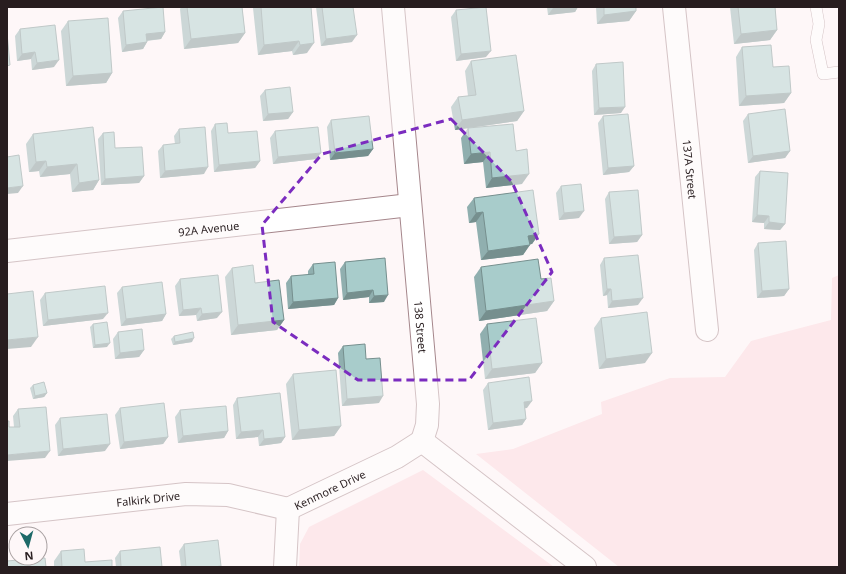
<svg xmlns="http://www.w3.org/2000/svg" width="846" height="574" font-family="'Noto Sans',sans-serif">
<rect width="100%" height="100%" fill="#fef7f8"/>
<g fill="#fdd4db">
<path d="M 839,275 L 839,567 L 619,567 L 476,454 L 513,449 L 602,414 L 601,402 L 670,378 L 725,377 L 751,341 L 831,320 L 832,278 Z"/>
<path d="M 423,470 L 554,567 L 299,567 L 300,544 L 309,527 Z"/>
</g>
<g fill="none" stroke-linecap="round" stroke-linejoin="round">
<g stroke="#a5868b" stroke-width="12">
<path id="lane" d="M 816,7 L 819,24 L 816,40 L 823,74 L 839,72"/>
</g>
<g stroke="#a5868b" stroke-width="24">
<g id="street">
<path id="s1" d="M 393,7 L 428,404 L 427,425 L 422,441"/>
<path id="s2" d="M 674,7 L 707,330"/>
<path id="s3" d="M 7,251 L 410,205"/>
<path d="M 422,441 L 585,567"/>
<path id="s4" d="M 288,509 L 397,457 L 422,441"/>
<path id="s5" d="M 7,514 L 186,494 L 228,495 L 288,509"/>
<path d="M 285,567 L 288,509"/>
</g>
</g>
<use href="#lane" stroke="#fff" stroke-width="11"/>
<use href="#street" stroke="#fff" stroke-width="22"/>
</g>
<g fill="#90afaf">
<path d="M 181,7 L 242,7 L 245,33 L 238,43 L 184,49 L 180,9 Z"/>
<path d="M 253,7 L 311,7 L 307,53 L 293,55 L 292,51 L 258,55 L 253,8 Z"/>
<path d="M 316,7 L 353,7 L 352,42 L 321,46 Z"/>
<path d="M 547,7 L 578,7 L 575,12 L 548,15 Z"/>
<path d="M 596,7 L 636,7 L 636,11 L 629,21 L 597,24 Z"/>
<path d="M 730,7 L 775,7 L 777,30 L 770,40 L 734,44 Z"/>
<path d="M 456,10 L 486,57 L 456,61 L 451,17 Z"/>
<path d="M 123,11 L 165,32 L 161,39 L 147,41 L 147,42 L 143,49 L 122,52 L 118,18 Z"/>
<path d="M 68,21 L 112,73 L 106,83 L 66,86 L 61,31 Z"/>
<path d="M 20,29 L 54,67 L 32,70 L 31,59 L 17,61 L 15,36 Z"/>
<path d="M 742,47 L 773,67 L 791,93 L 784,103 L 739,106 L 736,57 Z"/>
<path d="M 471,61 L 524,111 L 517,121 L 455,130 L 451,107 L 458,97 L 468,96 L 465,71 Z"/>
<path d="M 596,64 L 621,113 L 594,115 L 592,71 Z"/>
<path d="M 265,90 L 293,112 L 288,119 L 263,121 L 260,96 Z"/>
<path d="M 748,114 L 790,151 L 785,158 L 748,163 L 743,121 Z"/>
<path d="M 603,116 L 634,166 L 629,172 L 603,175 L 598,123 Z"/>
<path d="M 331,120 L 373,149 L 368,156 L 330,160 L 327,127 Z"/>
<path d="M 215,124 L 228,133 L 260,161 L 255,168 L 214,172 L 211,131 Z"/>
<path d="M 468,128 L 516,151 L 522,184 L 486,188 L 483,162 L 464,164 L 461,138 Z"/>
<path d="M 179,129 L 204,174 L 160,178 L 158,151 L 163,145 L 175,144 L 174,136 Z"/>
<path d="M 275,131 L 316,159 L 273,164 L 270,138 Z"/>
<path d="M 103,133 L 115,148 L 144,176 L 139,183 L 101,185 L 98,139 Z"/>
<path d="M 33,134 L 99,180 L 93,190 L 72,192 L 70,174 L 40,177 L 39,171 L 29,172 L 26,144 Z"/>
<path d="M 760,171 L 785,224 L 780,230 L 764,229 L 764,223 L 752,222 L 755,177 Z"/>
<path d="M 561,186 L 579,218 L 559,220 L 556,193 Z"/>
<path d="M 609,192 L 642,235 L 637,242 L 609,244 L 605,199 Z"/>
<path d="M 474,198 L 539,234 L 532,244 L 530,244 L 523,255 L 481,260 L 476,222 L 469,223 L 467,207 Z"/>
<path d="M 758,243 L 789,289 L 784,296 L 757,298 L 754,250 Z"/>
<path d="M 385,258 L 384,302 L 369,303 L 369,297 L 343,300 L 340,269 L 345,262 Z"/>
<path d="M 604,258 L 638,305 L 608,308 L 607,295 L 603,296 L 600,265 Z"/>
<path d="M 313,264 L 338,298 L 334,305 L 288,309 L 286,283 L 291,276 L 308,275 L 308,271 Z"/>
<path d="M 481,267 L 541,279 L 554,301 L 547,311 L 479,321 L 474,277 Z"/>
<path d="M 232,268 L 255,283 L 284,320 L 277,330 L 231,335 L 225,277 Z"/>
<path d="M 180,279 L 217,318 L 197,321 L 196,315 L 179,316 L 175,286 Z"/>
<path d="M 122,287 L 166,314 L 162,321 L 121,326 L 117,293 Z"/>
<path d="M 45,293 L 103,319 L 43,326 L 40,300 Z"/>
<path d="M 601,318 L 645,363 L 599,369 L 594,328 Z"/>
<path d="M 93,324 L 107,347 L 93,348 L 90,327 Z"/>
<path d="M 487,324 L 542,363 L 535,373 L 485,379 L 480,334 Z"/>
<path d="M 118,332 L 144,350 L 139,357 L 115,359 L 113,339 Z"/>
<path d="M 174,336 L 192,342 L 173,345 L 171,339 Z"/>
<path d="M 343,346 L 379,403 L 342,406 L 338,353 Z"/>
<path d="M 293,374 L 341,426 L 334,436 L 292,440 L 286,384 Z"/>
<path d="M 488,383 L 527,408 L 525,408 L 526,419 L 522,425 L 488,430 L 483,390 Z"/>
<path d="M 33,385 L 47,393 L 44,397 L 33,399 L 30,388 Z"/>
<path d="M 237,398 L 285,437 L 281,443 L 259,446 L 258,437 L 236,439 L 233,405 Z"/>
<path d="M 120,408 L 168,437 L 163,444 L 120,449 L 115,415 Z"/>
<path d="M 18,409 L 45,458 L 9,427 L 14,427 L 13,416 Z"/>
<path d="M 180,410 L 228,431 L 224,438 L 178,443 L 175,417 Z"/>
<path d="M 60,418 L 105,451 L 58,456 L 55,425 Z"/>
<path d="M 184,544 L 221,567 L 181,567 L 179,551 Z"/>
<path d="M 61,551 L 85,562 L 112,567 L 54,567 L 54,561 Z"/>
<path d="M 120,551 L 162,567 L 116,567 L 115,558 Z"/>
</g>
<g fill="#768f8e">
<path d="M 561,7 L 578,7 L 575,12 L 548,15 L 553,8 Z"/>
<path d="M 636,11 L 629,21 L 597,24 L 604,15 Z"/>
<path d="M 777,30 L 770,40 L 734,44 L 741,34 Z"/>
<path d="M 165,32 L 161,39 L 142,41 L 146,34 Z"/>
<path d="M 245,33 L 238,43 L 184,49 L 191,39 Z"/>
<path d="M 357,35 L 352,42 L 321,46 L 326,39 Z"/>
<path d="M 299,41 L 292,51 L 258,55 L 264,45 Z"/>
<path d="M 147,42 L 143,49 L 122,52 L 126,45 Z"/>
<path d="M 314,43 L 307,53 L 293,55 L 300,45 Z"/>
<path d="M 491,51 L 486,57 L 456,61 L 461,54 Z"/>
<path d="M 35,52 L 31,59 L 17,61 L 22,54 Z"/>
<path d="M 59,60 L 54,67 L 32,70 L 37,63 Z"/>
<path d="M 112,73 L 106,83 L 66,86 L 73,76 Z"/>
<path d="M 791,93 L 784,103 L 739,106 L 746,96 Z"/>
<path d="M 625,107 L 621,113 L 594,115 L 599,108 Z"/>
<path d="M 524,111 L 517,121 L 455,130 L 462,120 Z"/>
<path d="M 293,112 L 288,119 L 263,121 L 268,114 Z"/>
<path d="M 373,149 L 368,156 L 330,160 L 335,153 Z"/>
<path d="M 790,151 L 785,158 L 748,163 L 753,156 Z"/>
<path d="M 490,152 L 483,162 L 464,164 L 471,154 Z"/>
<path d="M 321,153 L 316,159 L 273,164 L 278,157 Z"/>
<path d="M 46,161 L 39,171 L 29,172 L 36,162 Z"/>
<path d="M 260,161 L 255,168 L 214,172 L 219,165 Z"/>
<path d="M 77,164 L 70,174 L 40,177 L 47,167 Z"/>
<path d="M 634,166 L 629,172 L 603,175 L 608,168 Z"/>
<path d="M 208,167 L 204,174 L 160,178 L 165,171 Z"/>
<path d="M 529,174 L 522,184 L 486,188 L 492,178 Z"/>
<path d="M 144,176 L 139,183 L 101,185 L 105,179 Z"/>
<path d="M 99,180 L 93,190 L 72,192 L 79,183 Z"/>
<path d="M 23,186 L 18,193 L 7,194 L 7,188 Z"/>
<path d="M 584,211 L 579,218 L 559,220 L 564,213 Z"/>
<path d="M 483,212 L 476,222 L 469,223 L 476,213 Z"/>
<path d="M 757,215 L 769,216 L 764,223 L 752,222 Z"/>
<path d="M 769,222 L 785,224 L 780,230 L 764,229 Z"/>
<path d="M 539,234 L 532,244 L 521,246 L 528,236 Z"/>
<path d="M 642,235 L 637,242 L 609,244 L 614,237 Z"/>
<path d="M 530,245 L 523,255 L 481,260 L 488,251 Z"/>
<path d="M 607,289 L 611,289 L 607,295 L 603,296 Z"/>
<path d="M 789,289 L 784,296 L 757,298 L 762,291 Z"/>
<path d="M 373,290 L 369,297 L 343,300 L 347,293 Z"/>
<path d="M 388,295 L 384,302 L 369,303 L 374,296 Z"/>
<path d="M 338,298 L 334,305 L 288,309 L 293,302 Z"/>
<path d="M 643,298 L 638,305 L 608,308 L 612,301 Z"/>
<path d="M 554,301 L 547,311 L 479,321 L 486,311 Z"/>
<path d="M 201,308 L 196,315 L 179,316 L 183,310 Z"/>
<path d="M 222,312 L 217,318 L 197,321 L 202,314 Z"/>
<path d="M 108,313 L 103,319 L 43,326 L 48,320 Z"/>
<path d="M 166,314 L 162,321 L 121,326 L 126,319 Z"/>
<path d="M 284,320 L 277,330 L 231,335 L 238,325 Z"/>
<path d="M 38,337 L 31,347 L 7,349 L 7,340 Z"/>
<path d="M 194,338 L 192,342 L 173,345 L 175,342 Z"/>
<path d="M 110,343 L 107,347 L 93,348 L 95,345 Z"/>
<path d="M 144,350 L 139,357 L 115,359 L 120,353 Z"/>
<path d="M 652,353 L 645,363 L 599,369 L 606,359 Z"/>
<path d="M 542,363 L 535,373 L 485,379 L 492,369 Z"/>
<path d="M 47,393 L 44,397 L 33,399 L 35,396 Z"/>
<path d="M 383,396 L 379,403 L 342,406 L 347,399 Z"/>
<path d="M 532,401 L 527,408 L 519,409 L 524,402 Z"/>
<path d="M 526,419 L 522,425 L 488,430 L 493,423 Z"/>
<path d="M 341,426 L 334,436 L 292,440 L 299,430 Z"/>
<path d="M 263,430 L 258,437 L 236,439 L 241,432 Z"/>
<path d="M 228,431 L 224,438 L 178,443 L 183,436 Z"/>
<path d="M 168,437 L 163,444 L 120,449 L 124,442 Z"/>
<path d="M 285,437 L 281,443 L 259,446 L 264,439 Z"/>
<path d="M 110,444 L 105,451 L 58,456 L 63,449 Z"/>
<path d="M 50,451 L 45,458 L 7,461 L 7,455 Z"/>
</g>
<g fill="#a8cccb" stroke="#768f8e">
<path d="M 163,7 L 165,32 L 146,34 L 147,42 L 126,45 L 123,11 Z"/>
<path d="M 187,7 L 242,7 L 245,33 L 191,39 Z"/>
<path d="M 261,7 L 311,7 L 314,43 L 300,45 L 299,41 L 264,45 Z"/>
<path d="M 322,7 L 353,7 L 357,35 L 326,39 Z"/>
<path d="M 486,7 L 491,51 L 461,54 L 456,10 Z"/>
<path d="M 604,7 L 636,7 L 636,11 L 604,15 Z"/>
<path d="M 738,7 L 775,7 L 777,30 L 741,34 Z"/>
<path d="M 108,18 L 112,73 L 73,76 L 68,21 Z"/>
<path d="M 55,25 L 59,60 L 37,63 L 35,52 L 22,54 L 20,29 Z"/>
<path d="M 7,33 L 10,65 L 7,66 Z"/>
<path d="M 771,45 L 773,67 L 789,66 L 791,93 L 746,96 L 742,47 Z"/>
<path d="M 516,55 L 524,111 L 462,120 L 458,97 L 476,95 L 471,61 Z"/>
<path d="M 623,62 L 625,107 L 599,108 L 596,64 Z"/>
<path d="M 290,87 L 293,112 L 268,114 L 265,90 Z"/>
<path d="M 785,109 L 790,151 L 753,156 L 748,114 Z"/>
<path d="M 628,114 L 634,166 L 608,168 L 603,116 Z"/>
<path d="M 369,116 L 373,149 L 335,153 L 331,120 Z"/>
<path d="M 227,123 L 228,133 L 257,131 L 260,161 L 219,165 L 215,124 Z"/>
<path d="M 513,124 L 516,151 L 527,149 L 529,174 L 492,178 L 490,152 L 471,154 L 468,128 Z"/>
<path d="M 93,127 L 99,180 L 79,183 L 77,164 L 47,167 L 46,161 L 36,162 L 33,134 Z"/>
<path d="M 205,127 L 208,167 L 165,171 L 163,145 L 180,143 L 179,129 Z"/>
<path d="M 318,127 L 321,153 L 278,157 L 275,131 Z"/>
<path d="M 114,132 L 115,148 L 142,147 L 144,176 L 105,179 L 103,133 Z"/>
<path d="M 19,155 L 23,186 L 7,188 L 7,157 Z"/>
<path d="M 760,171 L 788,173 L 785,224 L 769,222 L 769,216 L 757,215 Z"/>
<path d="M 581,184 L 584,211 L 564,213 L 561,186 Z"/>
<path d="M 533,190 L 539,234 L 528,236 L 530,245 L 488,251 L 483,212 L 476,213 L 474,198 Z"/>
<path d="M 638,190 L 642,235 L 614,237 L 609,192 Z"/>
<path d="M 786,241 L 789,289 L 762,291 L 758,243 Z"/>
<path d="M 638,255 L 643,298 L 612,301 L 611,289 L 607,289 L 604,258 Z"/>
<path d="M 385,258 L 388,295 L 374,296 L 373,290 L 347,293 L 345,262 Z"/>
<path d="M 538,259 L 541,279 L 551,278 L 554,301 L 486,311 L 481,267 Z"/>
<path d="M 335,262 L 338,298 L 293,302 L 291,276 L 314,274 L 313,264 Z"/>
<path d="M 253,265 L 255,283 L 279,280 L 284,320 L 238,325 L 232,268 Z"/>
<path d="M 218,275 L 222,312 L 202,314 L 201,308 L 183,310 L 180,279 Z"/>
<path d="M 162,282 L 166,314 L 126,319 L 122,287 Z"/>
<path d="M 105,286 L 108,313 L 48,320 L 45,293 Z"/>
<path d="M 33,291 L 38,337 L 7,340 L 7,294 Z"/>
<path d="M 647,312 L 652,353 L 606,359 L 601,318 Z"/>
<path d="M 536,318 L 542,363 L 492,369 L 487,324 Z"/>
<path d="M 107,322 L 110,343 L 95,345 L 93,324 Z"/>
<path d="M 142,329 L 144,350 L 120,353 L 118,332 Z"/>
<path d="M 193,332 L 194,338 L 175,342 L 174,336 Z"/>
<path d="M 365,344 L 366,359 L 380,358 L 383,396 L 347,399 L 343,346 Z"/>
<path d="M 336,370 L 341,426 L 299,430 L 293,374 Z"/>
<path d="M 529,377 L 532,401 L 524,402 L 526,419 L 493,423 L 488,383 Z"/>
<path d="M 44,382 L 47,393 L 35,396 L 33,385 Z"/>
<path d="M 280,393 L 285,437 L 264,439 L 263,430 L 241,432 L 237,398 Z"/>
<path d="M 164,403 L 168,437 L 124,442 L 120,408 Z"/>
<path d="M 226,406 L 228,431 L 183,436 L 180,410 Z"/>
<path d="M 46,407 L 50,451 L 7,455 L 7,421 L 9,421 L 9,427 L 20,427 L 18,409 Z"/>
<path d="M 107,414 L 110,444 L 63,449 L 60,418 Z"/>
<path d="M 218,540 L 221,566 L 214,567 L 186,567 L 184,544 Z"/>
<path d="M 160,547 L 162,567 L 121,567 L 120,551 Z"/>
<path d="M 84,549 L 85,562 L 112,560 L 112,567 L 62,567 L 61,551 Z"/>
<path d="M 40,558 L 45,558 L 46,567 L 7,567 L 7,561 Z"/>
</g>
<path d="M0 0H846V574H0ZM 451,119 L 512,182 L 552,272 L 469,380 L 358,380 L 273,322 L 262,225 L 322,154 Z" fill="#fef7f8" fill-opacity=".55" fill-rule="evenodd"/>
<path fill="none" stroke="#7b2cbf" stroke-width="3" stroke-dasharray="8 5" stroke-linejoin="round" d="M 451,119 L 512,182 L 552,272 L 469,380 L 358,380 L 273,322 L 262,225 L 322,154 Z"/>
<g text-anchor="middle" dominant-baseline="central" stroke-width="3" stroke-linejoin="round" paint-order="stroke">
<g font-size="11" fill="#281d1f" stroke="#fef7f8">
<text stroke="none"><textPath href="#s2" startOffset="163">137A Street</textPath></text>
<text stroke="none"><textPath href="#s3" startOffset="203">92A Avenue</textPath></text>
<text stroke="none"><textPath href="#s1" startOffset="321">138 Street</textPath></text>
<text stroke="none"><textPath href="#s4" startOffset="46">Kenmore Drive</textPath></text>
<text stroke="none"><textPath href="#s5" startOffset="142">Falkirk Drive</textPath></text>
</g>
</g>
<rect width="846" height="574" fill="none" stroke="#281d1f" stroke-width="16"/>
<g transform="translate(28 546) rotate(174)"><circle r="19" fill="#fef7f8" stroke="#a8a0a1"/>
<path d="M0-3L7 15L0 10L-7 15Z" fill="#1d6968"/>
<text y="-6" font-size="11" font-weight="bold" text-anchor="middle" fill="#281d1f">N</text>
</g>
</svg>
